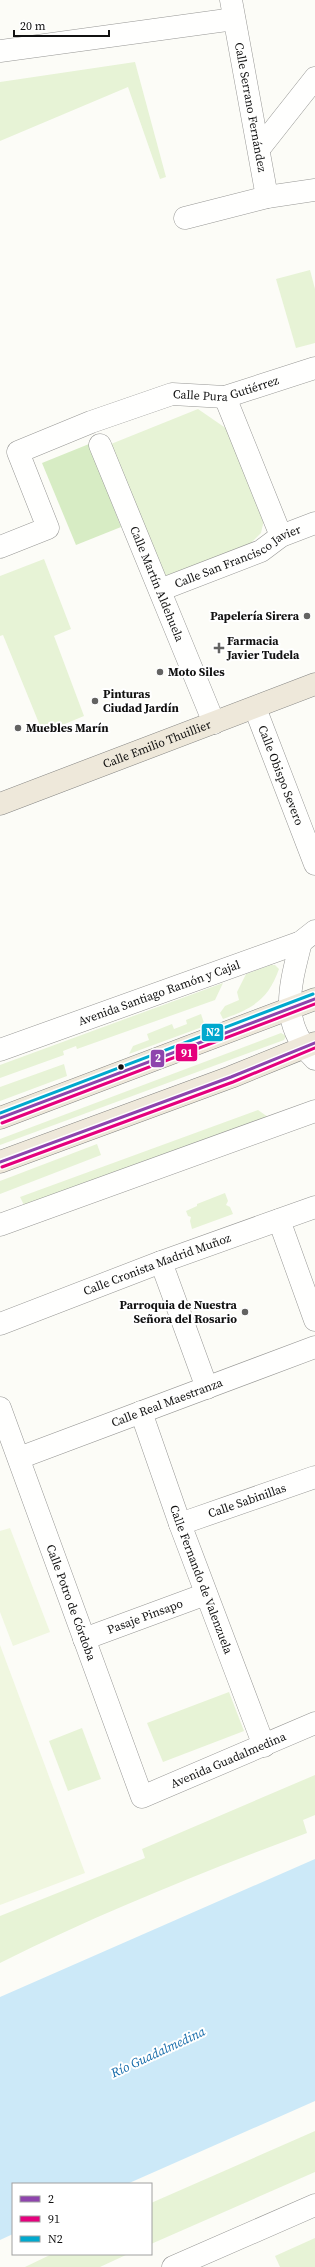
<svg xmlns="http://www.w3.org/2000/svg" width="315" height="2267" font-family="'Source Serif 4',serif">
<rect width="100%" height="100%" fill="#fcfcf7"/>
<g fill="#e7f3d6">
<path d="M 135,62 L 166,177 L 160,179 L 128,87 L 0,141 L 0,82 Z"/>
<path d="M 310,270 L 315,289 L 315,343 L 296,348 L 276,279 Z"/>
<path d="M 198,409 L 227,429 L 264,520 L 261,533 L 251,543 L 164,577 L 111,444 Z"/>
<path d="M 44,559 L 71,629 L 54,636 L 84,716 L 43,733 L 3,635 L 0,636 L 0,576 Z"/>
<path d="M 271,965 L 275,965 L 279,969 C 268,1000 253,1008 223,1019 L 220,1013 L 225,1006 L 239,1000 L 237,992 L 246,974 Z"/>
<path d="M 223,983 L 215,1000 L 77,1049 L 76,1046 L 63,1051 L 64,1055 L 0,1078 L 0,1065 Z"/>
<path d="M 201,1014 L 205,1026 L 129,1054 L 133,1046 L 149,1040 L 147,1034 L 172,1024 L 174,1029 L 187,1024 L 186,1020 Z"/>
<path d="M 281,1033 L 286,1036 L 284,1040 L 0,1145 L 0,1139 Z"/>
<path d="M 64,1064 L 67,1076 L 0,1101 L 0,1087 Z"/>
<path d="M 258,1110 L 268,1117 L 25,1207 L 20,1197 Z"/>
<path d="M 97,1144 L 101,1155 L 0,1194 L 0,1181 Z"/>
<path d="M 225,1193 L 228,1201 L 226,1205 L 230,1207 L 233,1214 L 192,1229 L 190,1221 L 191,1217 L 188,1216 L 186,1211 L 197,1206 L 197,1204 Z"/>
<path d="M 229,1692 L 244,1731 L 163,1762 L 147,1723 Z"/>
<path d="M 82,1728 L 101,1779 L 68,1791 L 49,1741 Z"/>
<path d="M 315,1775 L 315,1815 L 303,1820 L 307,1833 C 203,1872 100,1913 0,1963 L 0,1916 L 145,1858 L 142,1849 Z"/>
<path d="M 315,2131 L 315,2172 L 151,2244 L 151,2203 Z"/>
<path d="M 315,2238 L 315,2267 L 280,2267 L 275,2256 Z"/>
<path d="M 52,2254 L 128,2254 L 100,2267 L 25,2267 Z"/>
</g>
<path fill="#d7ecc4" d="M 89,444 L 121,527 L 76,545 L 42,463 Z"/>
<g fill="#f0f7e0">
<path d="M 10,1528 L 50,1632 L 13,1646 L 0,1612 L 0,1531 Z"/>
<path d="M 0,1645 L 85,1873 L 0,1905 Z"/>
</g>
<path fill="#cce9f8" d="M 315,1859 L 315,2101 L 127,2184 L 13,2184 L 13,2234 L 0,2240 L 0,1997 Z"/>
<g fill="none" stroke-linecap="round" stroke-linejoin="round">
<g stroke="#979795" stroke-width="23">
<g id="minor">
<path id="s1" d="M 231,0 L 267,197"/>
<path d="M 0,51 L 234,19"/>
<path d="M 259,149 L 315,78"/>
<path d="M 185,218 L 267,197 L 315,190"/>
<path d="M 225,397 L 281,536"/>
<path id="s2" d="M 100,445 L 214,723"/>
<path id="s3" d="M 0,547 L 48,528 L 18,452 L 91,422 L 172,394 L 225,397 L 315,368"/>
<path id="s4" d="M 160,590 L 261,551 L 281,536 L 315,523"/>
<path id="s5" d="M 255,708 L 315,864"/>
<path d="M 301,942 C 290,986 278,1023 315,1059"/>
<path id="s6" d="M 0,1050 L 301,942 L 315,931"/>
<path d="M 279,1220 L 315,1320"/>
<path d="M 0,1225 L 315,1111"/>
<path d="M 161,1262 L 207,1388"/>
<path id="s7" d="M 0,1324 L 161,1262 L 315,1207"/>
<path id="s8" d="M 0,1408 L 142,1797 L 315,1723"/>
<path id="s9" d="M 141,1412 L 180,1524 L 264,1746"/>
<path id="s10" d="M 19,1458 L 315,1347"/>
<path id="s11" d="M 180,1524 L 315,1477"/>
<path id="s12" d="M 84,1639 L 206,1594"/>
<path d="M 173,2267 L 315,2205"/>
</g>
</g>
<g stroke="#848482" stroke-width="23">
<g id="major">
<path id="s13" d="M 0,804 L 315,684"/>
<path d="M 0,1118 L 315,999"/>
<path d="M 0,1162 L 231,1077 L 315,1043"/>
</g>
</g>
<use href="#minor" stroke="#fffffe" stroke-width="22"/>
<use href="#major" stroke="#eee8da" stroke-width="22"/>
<g stroke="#fff" stroke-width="6">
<g id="bus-1">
<path d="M 0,1118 L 315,999"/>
<path d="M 0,1162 L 231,1077 L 315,1043"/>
</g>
</g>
<g stroke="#fff" stroke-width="6">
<g id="bus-2">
<path d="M 2,1123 L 315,1004"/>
<path d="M 2,1167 L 233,1082 L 315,1048"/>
</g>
</g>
<g stroke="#fff" stroke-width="6">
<path id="bus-3" d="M 0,1113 L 313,994"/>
</g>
<use href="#bus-1" stroke="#8e44ad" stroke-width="3"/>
<use href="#bus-2" stroke="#e5007d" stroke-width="3"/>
<use href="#bus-3" stroke="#00a9ce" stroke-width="3"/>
</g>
<g fill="#636362" stroke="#fff" stroke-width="1.5">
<circle cx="307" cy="616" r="4"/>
<path d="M217 642h4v4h4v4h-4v4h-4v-4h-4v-4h4z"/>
<circle cx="160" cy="672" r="4"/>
<circle cx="95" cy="701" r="4"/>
<circle cx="18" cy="728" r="4"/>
<circle cx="245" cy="1312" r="4"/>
</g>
<circle fill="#111" stroke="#fff" stroke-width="1.5" cx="121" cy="1067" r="3.5"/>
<g text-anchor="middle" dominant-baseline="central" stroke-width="4" stroke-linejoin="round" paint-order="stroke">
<g font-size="12" fill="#111" stroke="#fff">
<text stroke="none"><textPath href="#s1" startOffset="109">Calle Serrano Fernández</textPath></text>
<text stroke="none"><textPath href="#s3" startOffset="353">Calle Pura Gutiérrez</textPath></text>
<text stroke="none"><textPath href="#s4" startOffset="85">Calle San Francisco Javier</textPath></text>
<text stroke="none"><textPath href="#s2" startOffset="150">Calle Martín Aldehuela</textPath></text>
<text stroke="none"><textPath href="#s13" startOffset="168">Calle Emilio Thuillier</textPath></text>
<text stroke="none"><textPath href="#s5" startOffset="72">Calle Obispo Severo</textPath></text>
<text stroke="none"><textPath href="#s6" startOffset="169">Avenida Santiago Ramón y Cajal</textPath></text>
<text stroke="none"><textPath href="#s7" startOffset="168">Calle Cronista Madrid Muñoz</textPath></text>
<text stroke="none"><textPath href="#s10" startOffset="158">Calle Real Maestranza</textPath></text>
<text stroke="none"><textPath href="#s11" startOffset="71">Calle Sabinillas</textPath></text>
<text stroke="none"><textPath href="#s9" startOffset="178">Calle Fernando de Valenzuela</textPath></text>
<text stroke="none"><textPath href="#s8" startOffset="207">Calle Potro de Córdoba</textPath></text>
<text stroke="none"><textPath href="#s12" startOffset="65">Pasaje Pinsapo</textPath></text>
<text stroke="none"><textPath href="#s8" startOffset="508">Avenida Guadalmedina</textPath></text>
</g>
<g font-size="12" font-weight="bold" fill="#111" stroke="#fff" text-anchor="start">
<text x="299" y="616" text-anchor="end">Papelería Sirera</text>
<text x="227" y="641">Farmacia<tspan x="227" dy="14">Javier Tudela</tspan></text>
<text x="168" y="672">Moto Siles</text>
<text x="103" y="694">Pinturas<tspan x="103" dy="14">Ciudad Jardín</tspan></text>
<text x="26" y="728">Muebles Marín</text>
<text x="237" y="1305" text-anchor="end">Parroquia de Nuestra<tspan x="237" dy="14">Señora del Rosario</tspan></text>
</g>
<g font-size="13" font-style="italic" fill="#136aa9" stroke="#fff">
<text transform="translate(158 2052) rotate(-25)">Río Guadalmedina</text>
</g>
</g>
<g stroke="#fff" stroke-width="1.5">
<rect x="201" y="1023" width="23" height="19" rx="4" fill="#00a9ce"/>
<rect x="175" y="1043" width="23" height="19" rx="4" fill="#e5007d"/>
<rect x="150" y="1049" width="15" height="19" rx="4" fill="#8e44ad"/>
</g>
<g font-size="11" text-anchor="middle" font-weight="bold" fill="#fff">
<text x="213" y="1036">N2</text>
<text x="187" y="1057">91</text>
<text x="158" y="1062">2</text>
</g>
<rect x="12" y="2183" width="140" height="72" fill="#ffffff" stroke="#a0a0a0"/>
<rect x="20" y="2196" width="20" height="6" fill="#8e44ad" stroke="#a0a0a0"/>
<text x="48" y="2203" font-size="12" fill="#111111">2</text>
<rect x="20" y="2216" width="20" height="6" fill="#e5007d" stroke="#a0a0a0"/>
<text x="48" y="2223" font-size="12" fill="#111111">91</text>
<rect x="20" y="2236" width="20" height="6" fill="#00a9ce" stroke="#a0a0a0"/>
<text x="48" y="2243" font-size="12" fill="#111111">N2</text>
<path d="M14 30v6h95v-6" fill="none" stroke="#111111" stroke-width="2"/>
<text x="20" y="30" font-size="12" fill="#111111" stroke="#ffffff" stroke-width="3" paint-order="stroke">20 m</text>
</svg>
